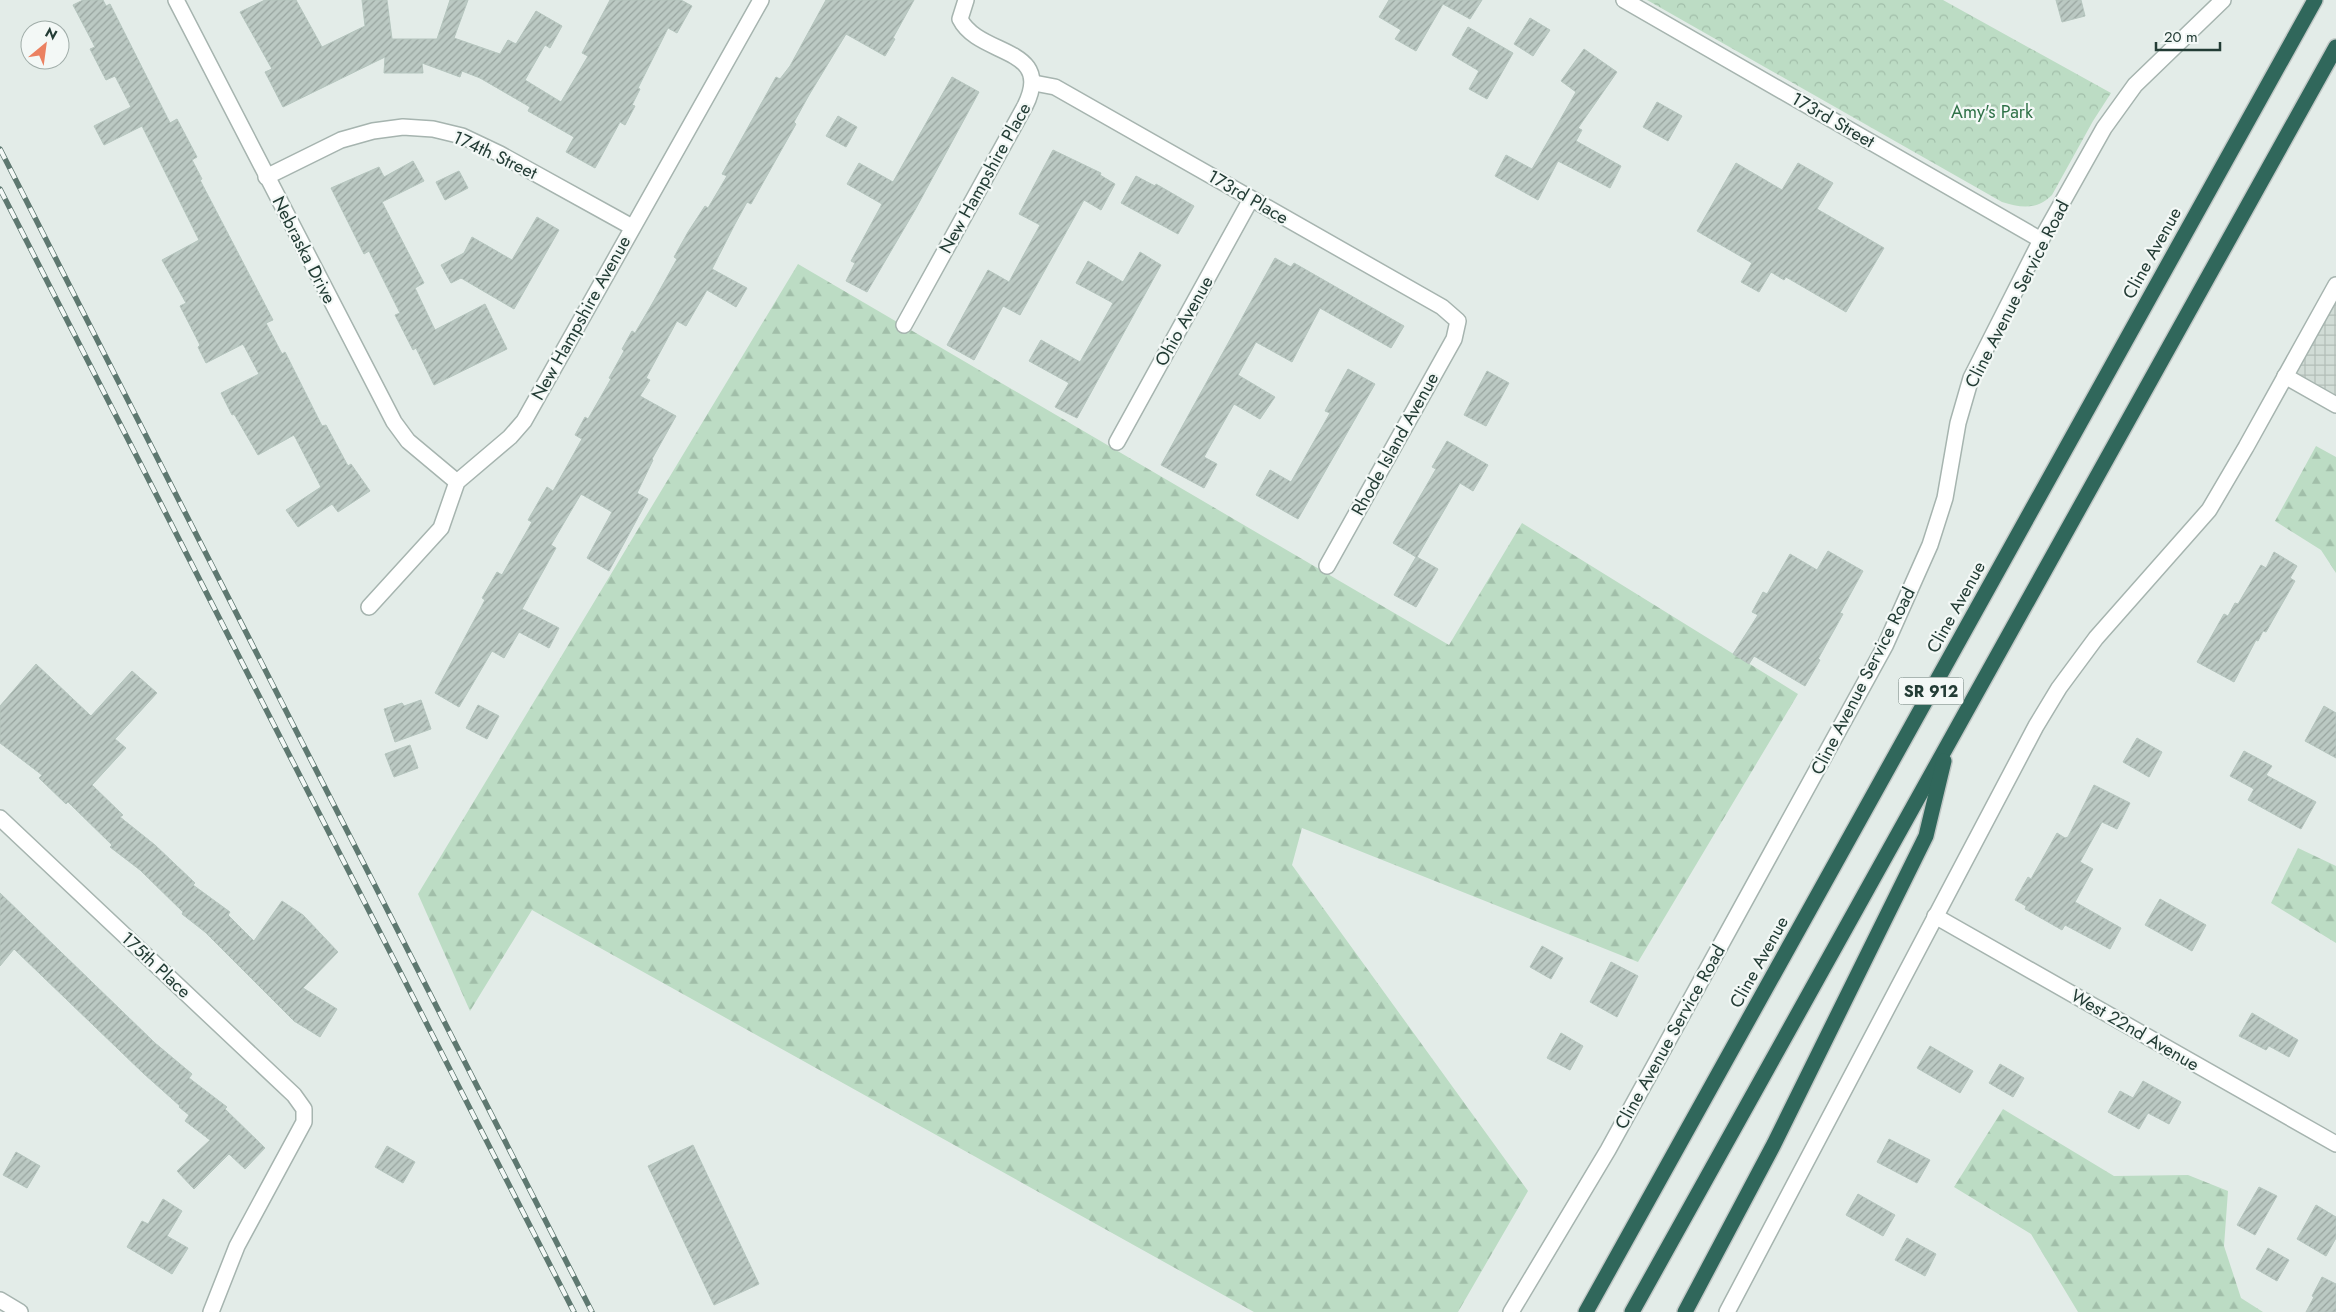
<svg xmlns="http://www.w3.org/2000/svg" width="2336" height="1312" font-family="Jost,sans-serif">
<defs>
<pattern id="industrial-grid" width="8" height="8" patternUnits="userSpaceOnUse" patternTransform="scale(1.25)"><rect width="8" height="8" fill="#d1dcd6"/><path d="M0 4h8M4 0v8" fill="none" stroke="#b3beb8"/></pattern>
<pattern id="forest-firs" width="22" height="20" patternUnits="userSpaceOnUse" patternTransform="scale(1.25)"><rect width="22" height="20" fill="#bcdcc4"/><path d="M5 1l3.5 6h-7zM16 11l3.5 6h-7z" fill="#a1bea9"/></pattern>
<pattern id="park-crowns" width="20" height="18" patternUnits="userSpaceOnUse" patternTransform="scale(1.25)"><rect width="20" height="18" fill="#bcdcc4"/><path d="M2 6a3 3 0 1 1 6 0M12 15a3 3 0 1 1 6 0" fill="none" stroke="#a1bea9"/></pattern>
<pattern id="building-hatch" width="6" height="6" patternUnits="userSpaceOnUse" patternTransform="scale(1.25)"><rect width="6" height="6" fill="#bbc9c3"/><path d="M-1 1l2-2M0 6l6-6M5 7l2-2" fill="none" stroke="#98a49f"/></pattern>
</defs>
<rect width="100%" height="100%" fill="#e3ece8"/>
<path fill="url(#industrial-grid)" d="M 2336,278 L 2336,404 L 2285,376 Z"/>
<g fill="url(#forest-firs)">
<path d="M 798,264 L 1449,645 L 1522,523 L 1798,694 L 1638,962 L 1302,828 L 1292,865 L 1528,1191 L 1458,1312 L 1254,1312 L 532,910 L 470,1011 L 418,894 Z"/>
<path d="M 2316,446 L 2336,457 L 2336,573 L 2321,550 L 2275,521 Z"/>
<path d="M 2298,848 L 2336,866 L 2336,943 L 2271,903 Z"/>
<path d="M 2003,1109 L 2114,1176 L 2188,1175 L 2228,1191 L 2224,1246 L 2241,1298 L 2263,1312 L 2078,1312 L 2031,1234 L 1954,1187 Z"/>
</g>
<path fill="url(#park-crowns)" d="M 1647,0 L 1943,0 L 2111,93 L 2093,121 L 2052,195 C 2037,210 2021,208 2002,202 Z"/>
<g fill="url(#building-hatch)" stroke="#b5c5be">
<path d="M 83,0 L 103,0 L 106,6 L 110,4 L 170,123 L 177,119 L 197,157 L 192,160 L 202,179 L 200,180 L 273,320 L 266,323 L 282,354 L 285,352 L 322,426 L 326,425 L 348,466 L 351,464 L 370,491 L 338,512 L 332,504 L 298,527 L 286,510 L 321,487 L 294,435 L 258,455 L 234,414 L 232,415 L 221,393 L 259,374 L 243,344 L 206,363 L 198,347 L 200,345 L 180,306 L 186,303 L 162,260 L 199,240 L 142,126 L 104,145 L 94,126 L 131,107 L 115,76 L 106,80 L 90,49 L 95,47 L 73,5 Z"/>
<path d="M 265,0 L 296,0 L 322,47 L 365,26 L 362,0 L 387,0 L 392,39 L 437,39 L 450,0 L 468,0 L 454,38 L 500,54 L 508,40 L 516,44 L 536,11 L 562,26 L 550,48 L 545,45 L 525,80 L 561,102 L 588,56 L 582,53 L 610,0 L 681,0 L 692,6 L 677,33 L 668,28 L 638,88 L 640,89 L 632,105 L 635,106 L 625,125 L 620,122 L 595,168 L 566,152 L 574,137 L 528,111 L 530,107 L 480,78 L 462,71 L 460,77 L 422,63 L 423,73 L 384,73 L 385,57 L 283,107 L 265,72 L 272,69 L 240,12 Z"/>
<path d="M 826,0 L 914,0 L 893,38 L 895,39 L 885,56 L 846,34 L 809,95 L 794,122 L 796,124 L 751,204 L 747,202 L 735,224 L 712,269 L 747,288 L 736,307 L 707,290 L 686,326 L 677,321 L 646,378 L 650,380 L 640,396 L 676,416 L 652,459 L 653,460 L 637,493 L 648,499 L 609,571 L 587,558 L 612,512 L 581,494 L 551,545 L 556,548 L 522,609 L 559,628 L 549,648 L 519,632 L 504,658 L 492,651 L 459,707 L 435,693 L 485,600 L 482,598 L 497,572 L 502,575 L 532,522 L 528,520 L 547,487 L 553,491 L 582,439 L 575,435 L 585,417 L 588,419 L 611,379 L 609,378 L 624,351 L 622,349 L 632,331 L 635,333 L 652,304 L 677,259 L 674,257 L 688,232 L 705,206 L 708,208 L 727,176 L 722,174 L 776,77 L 780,79 L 790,66 Z"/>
<path d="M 1389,0 L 1482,0 L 1470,19 L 1443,4 L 1416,51 L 1395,39 L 1401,30 L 1379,17 Z"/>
<path d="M 2056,0 L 2081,0 L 2085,16 L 2062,22 Z"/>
<path d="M 1530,18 L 1550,30 L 1533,56 L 1514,44 Z"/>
<path d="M 1468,27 L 1513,53 L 1487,99 L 1469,89 L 1479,71 L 1452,55 Z"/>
<path d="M 1584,49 L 1617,72 L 1578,128 L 1582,130 L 1576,141 L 1621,166 L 1610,188 L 1558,161 L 1538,200 L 1495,176 L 1506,155 L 1532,169 L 1576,92 L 1561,81 Z"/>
<path d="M 952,77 L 979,92 L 915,210 L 867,292 L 846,281 L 855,263 L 851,261 L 882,204 L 847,184 L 859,163 L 893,182 Z"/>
<path d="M 1657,102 L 1682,116 L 1668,141 L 1643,127 Z"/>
<path d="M 838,116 L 857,127 L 846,147 L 826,136 Z"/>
<path d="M 1053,150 L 1101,173 L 1100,175 L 1115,184 L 1101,210 L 1084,200 L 1020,315 L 1003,306 L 974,360 L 947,345 L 988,270 L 1009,282 L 1040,225 L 1019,214 Z"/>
<path d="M 413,161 L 424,181 L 382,202 L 424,283 L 415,288 L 435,330 L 485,304 L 507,349 L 434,385 L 416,348 L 413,350 L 395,315 L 400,313 L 369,251 L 364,254 L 331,188 L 379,167 L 384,177 Z"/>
<path d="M 1736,163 L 1782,190 L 1798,163 L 1833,183 L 1817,209 L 1884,248 L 1846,312 L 1786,277 L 1784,280 L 1771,272 L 1759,292 L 1741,282 L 1752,263 L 1697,231 Z"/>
<path d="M 459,171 L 468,188 L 445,200 L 436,182 Z"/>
<path d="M 1136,176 L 1155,186 L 1156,184 L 1194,206 L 1178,234 L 1121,203 Z"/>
<path d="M 537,217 L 559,230 L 514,309 L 461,278 L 451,283 L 441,265 L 464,253 L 472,237 L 512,260 Z"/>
<path d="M 1140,252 L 1161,265 L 1077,418 L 1055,407 L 1069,383 L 1029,361 L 1041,340 L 1080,362 L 1113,303 L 1076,283 L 1088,261 L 1123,282 Z"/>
<path d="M 1275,258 L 1291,267 L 1294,263 L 1404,326 L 1391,348 L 1320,308 L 1292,362 L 1256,342 L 1238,375 L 1275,397 L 1260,419 L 1234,404 L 1204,457 L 1217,464 L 1204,488 L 1161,465 Z"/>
<path d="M 1348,369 L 1375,384 L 1298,519 L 1256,495 L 1270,470 L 1291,482 L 1330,413 L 1325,411 Z"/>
<path d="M 1487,371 L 1509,383 L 1486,426 L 1464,415 Z"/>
<path d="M 1447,441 L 1488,465 L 1473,491 L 1460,483 L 1417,557 L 1438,569 L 1416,607 L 1394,595 L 1416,557 L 1393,543 L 1436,469 L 1432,467 Z"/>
<path d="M 1828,551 L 1863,571 L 1840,613 L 1843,614 L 1818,659 L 1820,660 L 1805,686 L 1754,656 L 1749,664 L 1733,654 L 1758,615 L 1752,612 L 1763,592 L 1767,594 L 1790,554 L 1817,570 Z"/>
<path d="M 2274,552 L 2297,566 L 2290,578 L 2295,581 L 2266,632 L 2263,631 L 2258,641 L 2256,640 L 2234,682 L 2197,662 L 2224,614 L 2228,616 L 2235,603 L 2238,604 L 2261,565 L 2266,568 Z"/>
<path d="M 36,664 L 91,716 L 132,671 L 157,693 L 115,739 L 126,748 L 92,785 L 123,815 L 120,817 L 155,845 L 195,883 L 193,885 L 230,912 L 228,915 L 254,941 L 282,901 L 303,915 L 338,952 L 303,988 L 337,1009 L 320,1037 L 294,1021 L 205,932 L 182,914 L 183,912 L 140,870 L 110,847 L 112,845 L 68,802 L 66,804 L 39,778 L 42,775 L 0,743 L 0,706 Z"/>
<path d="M 421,700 L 431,729 L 395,742 L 384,709 L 402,703 L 404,706 Z"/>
<path d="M 478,705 L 499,716 L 487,739 L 466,728 Z"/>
<path d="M 2324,706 L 2336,713 L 2336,758 L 2305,741 Z"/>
<path d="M 2137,738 L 2162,752 L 2149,777 L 2123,762 Z"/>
<path d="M 410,745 L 418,768 L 394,777 L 385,754 Z"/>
<path d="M 2244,751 L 2272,766 L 2266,775 L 2316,802 L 2301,829 L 2248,800 L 2254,789 L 2230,776 Z"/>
<path d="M 2094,785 L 2130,803 L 2117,829 L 2102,822 L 2080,862 L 2093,869 L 2075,902 L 2121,928 L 2110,949 L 2065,925 L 2062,930 L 2025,909 L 2026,906 L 2015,900 L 2028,877 L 2031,879 L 2057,833 L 2065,838 L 2068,837 Z"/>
<path d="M 0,893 L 155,1043 L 192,1074 L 189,1078 L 227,1107 L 225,1109 L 265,1148 L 245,1169 L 229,1154 L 194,1189 L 177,1171 L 210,1140 L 185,1121 L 189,1115 L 179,1107 L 180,1106 L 143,1073 L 14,949 L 0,966 Z"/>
<path d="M 2160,899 L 2206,925 L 2192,951 L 2145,925 Z"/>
<path d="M 1542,946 L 1563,958 L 1551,979 L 1530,967 Z"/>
<path d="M 1611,962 L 1638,976 L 1617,1017 L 1590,1002 Z"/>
<path d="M 2252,1013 L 2298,1040 L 2289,1057 L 2269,1046 L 2266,1050 L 2239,1036 Z"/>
<path d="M 1561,1033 L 1583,1046 L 1570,1070 L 1547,1058 Z"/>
<path d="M 1930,1046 L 1973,1071 L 1960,1093 L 1917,1068 Z"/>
<path d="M 2000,1064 L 2024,1078 L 2013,1097 L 1989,1083 Z"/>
<path d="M 2143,1081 L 2181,1102 L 2169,1124 L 2148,1113 L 2139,1129 L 2108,1112 L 2120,1091 L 2133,1098 Z"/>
<path d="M 1889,1139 L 1930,1160 L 1917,1183 L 1877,1162 Z"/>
<path d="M 693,1145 L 759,1284 L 714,1305 L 648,1166 Z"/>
<path d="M 387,1146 L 415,1162 L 403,1183 L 375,1167 Z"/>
<path d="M 16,1152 L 40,1166 L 27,1188 L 3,1175 Z"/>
<path d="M 2259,1187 L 2277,1196 L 2255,1235 L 2237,1225 Z"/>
<path d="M 1858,1194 L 1895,1215 L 1883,1236 L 1846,1215 Z"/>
<path d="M 163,1199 L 182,1211 L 167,1236 L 188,1248 L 172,1274 L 127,1247 L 142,1221 L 148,1224 Z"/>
<path d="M 2316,1205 L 2336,1217 L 2336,1238 L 2326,1256 L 2297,1239 Z"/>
<path d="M 1907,1238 L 1936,1254 L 1925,1276 L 1895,1260 Z"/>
<path d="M 2268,1248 L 2289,1260 L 2277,1281 L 2256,1269 Z"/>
<path d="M 2322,1277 L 2336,1284 L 2336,1312 L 2306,1312 L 2314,1297 L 2312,1296 Z"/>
</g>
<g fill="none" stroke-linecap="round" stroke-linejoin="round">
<g stroke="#a6b4af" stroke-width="18">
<g id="minor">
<path d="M 176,0 L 394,422 L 408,441 L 457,482"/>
<path d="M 1034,83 L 1055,87 L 1442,307 L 1458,321 L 1454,339 L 1327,566"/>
<path d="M 266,177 L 341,140 L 373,131 L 403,127 L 433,129 L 462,136 L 500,154 L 632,227"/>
<path d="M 904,325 L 1025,106 C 1055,46 979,57 960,19 L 966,0"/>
<path d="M 2285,376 L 2336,405"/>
<path d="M 1117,442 L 1251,199"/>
<path d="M 369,607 L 441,528 L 457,482 L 510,437 L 524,421 L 761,0"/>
<path d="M 0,818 L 294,1095 L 304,1109 L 304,1122 L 237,1246 L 211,1312"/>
<path d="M 1935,916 L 2336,1144"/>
<path d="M 0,1300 L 20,1312"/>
<path d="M 1511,1312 L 1608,1150 L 1885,646 L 1930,545 L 1945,498 L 1958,423 L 1971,378 L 2041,240"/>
<path d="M 1727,1312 L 2036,726 L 2059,688 L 2096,638 L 2209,510 L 2246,447 L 2336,285"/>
</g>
</g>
<g stroke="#a6b4af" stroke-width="18">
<path id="tertiary" d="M 1624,0 L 2041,240 L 2104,128 L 2135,85 L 2223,0"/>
</g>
<g stroke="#c1c8c6" stroke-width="18">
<g id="motorway">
<path d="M 1586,1312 L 2315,0"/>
<path d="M 1632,1312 L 2336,47"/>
<path d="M 1685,1312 L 1774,1144 L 1926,836 L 1944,761"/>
</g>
</g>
<use href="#minor" stroke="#fff" stroke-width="15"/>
<use href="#tertiary" stroke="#fff" stroke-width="15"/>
<use href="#motorway" stroke="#30675b" stroke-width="15"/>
<g stroke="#5e7870" stroke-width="5.5">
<g id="rail">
<path d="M 0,149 L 592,1312"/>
<path d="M 0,189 L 574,1312"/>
</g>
</g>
<use href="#rail" stroke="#f3f8f6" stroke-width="4" stroke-dasharray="11" stroke-linecap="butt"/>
</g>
<g text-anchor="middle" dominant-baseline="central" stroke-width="4.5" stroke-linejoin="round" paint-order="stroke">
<rect fill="#f3f8f6" stroke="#61746f" stroke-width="1" x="1898.5" y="677.5" width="65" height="27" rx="4"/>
<g font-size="16" font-weight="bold" fill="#233c35">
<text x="1931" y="691">SR 912</text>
</g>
<g font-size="18" fill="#2f7148" stroke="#f3f8f6">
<text x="1992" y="112">Amy's Park</text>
</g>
<g font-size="18" fill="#233c35" stroke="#f3f8f6">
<text transform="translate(1833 120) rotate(30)">173rd Street</text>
<text transform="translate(495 155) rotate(25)">174th Street</text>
<text transform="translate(985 178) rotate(-61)">New Hampshire Place</text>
<text transform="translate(1248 197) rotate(30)">173rd Place</text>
<text transform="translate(304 250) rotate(63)">Nebraska Drive</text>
<text transform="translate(2152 253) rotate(-61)">Cline Avenue</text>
<text transform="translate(2017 294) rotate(-63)">Cline Avenue Service Road</text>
<text transform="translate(581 318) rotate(-61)">New Hampshire Avenue</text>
<text transform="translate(1184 321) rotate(-61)">Ohio Avenue</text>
<text transform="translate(1395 444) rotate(-61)">Rhode Island Avenue</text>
<text transform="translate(1956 607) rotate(-61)">Cline Avenue</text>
<text transform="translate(1863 681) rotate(-63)">Cline Avenue Service Road</text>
<text transform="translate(1759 962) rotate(-61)">Cline Avenue</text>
<text transform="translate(156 965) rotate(43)">175th Place</text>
<text transform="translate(2135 1030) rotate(30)">West 22nd Avenue</text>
<text transform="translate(1670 1037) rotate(-61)">Cline Avenue Service Road</text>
</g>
</g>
<g transform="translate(45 45) rotate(29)"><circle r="24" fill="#f3f8f6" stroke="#a0ada9"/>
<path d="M0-4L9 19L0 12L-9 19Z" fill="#eb8161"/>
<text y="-8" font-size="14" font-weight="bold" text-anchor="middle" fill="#233c35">N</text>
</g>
<path d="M2156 42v8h64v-8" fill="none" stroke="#233c35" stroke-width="2.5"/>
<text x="2164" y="42" font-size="15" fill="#233c35" stroke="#f3f8f6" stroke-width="4" paint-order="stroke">20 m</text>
</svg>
